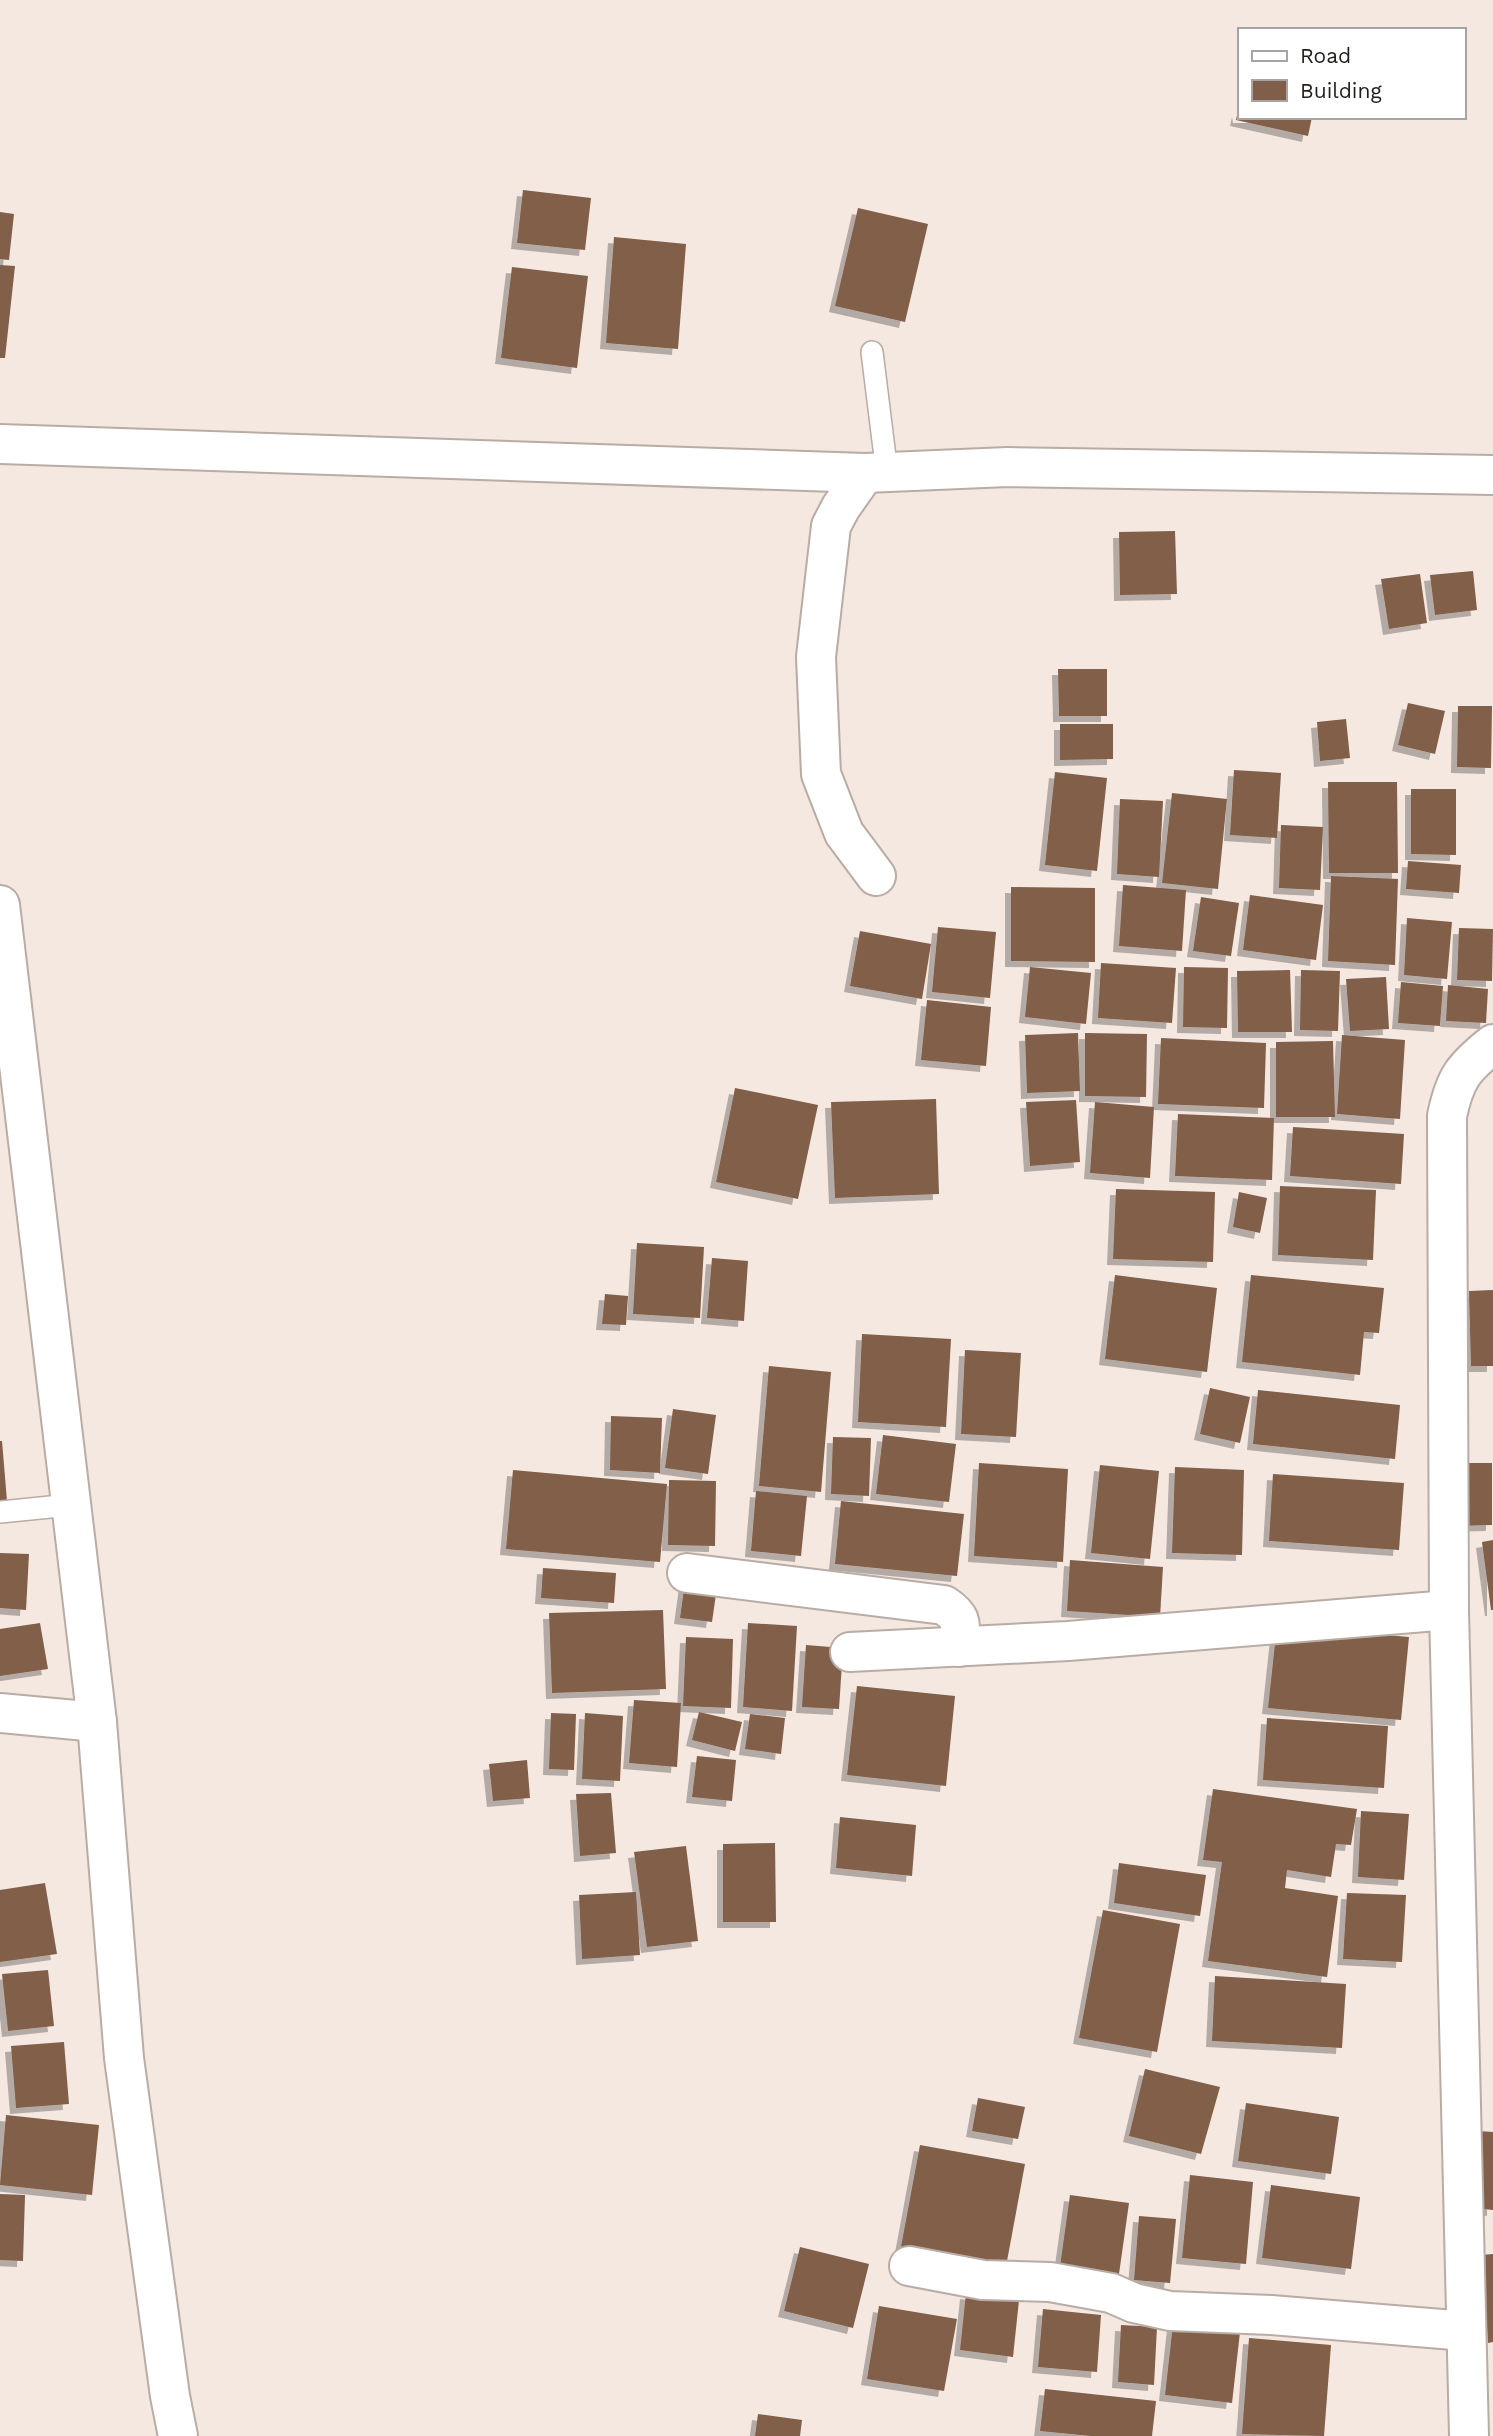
<svg xmlns="http://www.w3.org/2000/svg" width="1493" height="2436" font-family="'Work Sans',sans-serif">
<defs>
<filter id="shadow"><feDropShadow dx="-6" dy="6" stdDeviation="0" flood-color="#0004"/></filter>
</defs>
<rect width="100%" height="100%" fill="#f5e8e1"/>
<g fill="#815e4a" filter="url(#shadow)">
<path d="M 1238,111 L 1239,117 L 1312,117 L 1308,136 L 1236,120 Z"/>
<path d="M 523,190 L 591,198 L 585,250 L 517,243 Z"/>
<path d="M 858,208 L 928,224 L 905,322 L 835,306 Z"/>
<path d="M 0,212 L 14,214 L 9,260 L 0,259 Z"/>
<path d="M 614,237 L 686,244 L 678,349 L 606,343 Z"/>
<path d="M 0,265 L 15,266 L 5,358 L 0,358 Z"/>
<path d="M 512,267 L 588,276 L 577,368 L 501,358 Z"/>
<path d="M 1175,531 L 1177,594 L 1120,595 L 1119,532 Z"/>
<path d="M 1473,571 L 1477,610 L 1435,615 L 1430,575 Z"/>
<path d="M 1420,574 L 1427,623 L 1389,629 L 1381,579 Z"/>
<path d="M 1058,669 L 1107,669 L 1107,716 L 1059,716 Z"/>
<path d="M 1408,703 L 1445,711 L 1435,754 L 1398,745 Z"/>
<path d="M 1458,706 L 1492,706 L 1491,768 L 1457,767 Z"/>
<path d="M 1346,719 L 1350,758 L 1320,761 L 1317,722 Z"/>
<path d="M 1060,724 L 1113,724 L 1113,759 L 1060,760 Z"/>
<path d="M 1234,770 L 1281,773 L 1277,838 L 1230,835 Z"/>
<path d="M 1055,772 L 1107,778 L 1097,871 L 1045,865 Z"/>
<path d="M 1328,782 L 1397,782 L 1398,873 L 1329,873 Z"/>
<path d="M 1411,789 L 1456,789 L 1456,855 L 1411,854 Z"/>
<path d="M 1172,793 L 1227,799 L 1218,889 L 1162,883 Z"/>
<path d="M 1120,799 L 1163,801 L 1159,877 L 1117,874 Z"/>
<path d="M 1281,825 L 1323,827 L 1320,890 L 1279,888 Z"/>
<path d="M 1408,861 L 1461,865 L 1459,893 L 1406,889 Z"/>
<path d="M 1331,876 L 1398,879 L 1395,965 L 1328,961 Z"/>
<path d="M 1123,885 L 1186,890 L 1182,951 L 1119,946 Z"/>
<path d="M 1011,887 L 1095,888 L 1095,962 L 1011,961 Z"/>
<path d="M 1250,895 L 1323,905 L 1316,960 L 1243,950 Z"/>
<path d="M 1201,897 L 1239,903 L 1231,956 L 1193,951 Z"/>
<path d="M 1407,918 L 1452,922 L 1447,979 L 1404,975 Z"/>
<path d="M 938,927 L 996,932 L 990,998 L 932,992 Z"/>
<path d="M 1459,928 L 1493,929 L 1492,981 L 1457,980 Z"/>
<path d="M 860,931 L 931,944 L 922,999 L 850,986 Z"/>
<path d="M 1101,963 L 1176,968 L 1172,1023 L 1098,1018 Z"/>
<path d="M 1030,967 L 1091,973 L 1086,1024 L 1025,1017 Z"/>
<path d="M 1184,967 L 1228,968 L 1227,1028 L 1183,1027 Z"/>
<path d="M 1290,970 L 1292,1032 L 1238,1032 L 1237,971 Z"/>
<path d="M 1301,970 L 1340,971 L 1338,1031 L 1300,1030 Z"/>
<path d="M 1386,977 L 1389,1029 L 1350,1031 L 1346,979 Z"/>
<path d="M 1401,982 L 1443,986 L 1440,1026 L 1398,1023 Z"/>
<path d="M 1448,985 L 1488,989 L 1486,1023 L 1446,1021 Z"/>
<path d="M 927,1000 L 991,1007 L 986,1066 L 921,1060 Z"/>
<path d="M 1078,1033 L 1080,1091 L 1027,1093 L 1025,1035 Z"/>
<path d="M 1085,1033 L 1147,1034 L 1146,1097 L 1085,1096 Z"/>
<path d="M 1342,1035 L 1405,1040 L 1400,1119 L 1337,1114 Z"/>
<path d="M 1161,1038 L 1266,1043 L 1264,1108 L 1158,1104 Z"/>
<path d="M 1333,1041 L 1335,1117 L 1276,1117 L 1276,1042 Z"/>
<path d="M 735,1088 L 818,1105 L 798,1199 L 716,1182 Z"/>
<path d="M 936,1099 L 939,1194 L 835,1198 L 831,1102 Z"/>
<path d="M 1076,1100 L 1080,1162 L 1030,1166 L 1026,1102 Z"/>
<path d="M 1095,1102 L 1154,1107 L 1150,1178 L 1090,1173 Z"/>
<path d="M 1178,1114 L 1274,1118 L 1272,1180 L 1175,1176 Z"/>
<path d="M 1293,1127 L 1404,1134 L 1401,1184 L 1290,1176 Z"/>
<path d="M 1280,1186 L 1376,1190 L 1373,1260 L 1278,1255 Z"/>
<path d="M 1116,1189 L 1215,1192 L 1213,1262 L 1113,1259 Z"/>
<path d="M 1239,1192 L 1267,1198 L 1260,1233 L 1233,1227 Z"/>
<path d="M 637,1243 L 704,1247 L 700,1318 L 633,1314 Z"/>
<path d="M 712,1258 L 748,1261 L 744,1321 L 707,1318 Z"/>
<path d="M 1115,1275 L 1217,1288 L 1207,1372 L 1105,1359 Z"/>
<path d="M 1251,1275 L 1384,1288 L 1379,1333 L 1364,1332 L 1360,1375 L 1242,1362 Z"/>
<path d="M 1493,1290 L 1493,1366 L 1471,1366 L 1469,1291 Z"/>
<path d="M 605,1294 L 628,1296 L 626,1325 L 602,1324 Z"/>
<path d="M 862,1334 L 951,1339 L 946,1427 L 858,1422 Z"/>
<path d="M 965,1350 L 1021,1353 L 1016,1437 L 961,1434 Z"/>
<path d="M 769,1366 L 831,1372 L 821,1492 L 759,1486 Z"/>
<path d="M 1210,1388 L 1250,1397 L 1240,1443 L 1200,1434 Z"/>
<path d="M 1258,1390 L 1400,1405 L 1395,1459 L 1253,1444 Z"/>
<path d="M 673,1409 L 716,1415 L 708,1474 L 665,1468 Z"/>
<path d="M 611,1416 L 662,1418 L 660,1473 L 610,1470 Z"/>
<path d="M 883,1435 L 956,1444 L 949,1502 L 876,1494 Z"/>
<path d="M 833,1437 L 871,1438 L 869,1496 L 831,1494 Z"/>
<path d="M 0,1441 L 2,1441 L 7,1501 L 0,1502 Z"/>
<path d="M 979,1463 L 1068,1469 L 1063,1562 L 974,1556 Z"/>
<path d="M 1452,1463 L 1492,1463 L 1492,1525 L 1453,1526 Z"/>
<path d="M 1100,1465 L 1159,1471 L 1150,1559 L 1091,1553 Z"/>
<path d="M 1175,1467 L 1244,1470 L 1242,1555 L 1172,1553 Z"/>
<path d="M 513,1470 L 667,1484 L 660,1562 L 506,1549 Z"/>
<path d="M 1273,1474 L 1404,1483 L 1399,1550 L 1269,1541 Z"/>
<path d="M 669,1480 L 716,1481 L 715,1546 L 668,1545 Z"/>
<path d="M 756,1491 L 807,1496 L 801,1556 L 751,1551 Z"/>
<path d="M 841,1501 L 964,1514 L 957,1576 L 835,1564 Z"/>
<path d="M 1493,1540 L 1493,1610 L 1491,1610 L 1482,1542 Z"/>
<path d="M 0,1553 L 29,1554 L 26,1610 L 0,1608 Z"/>
<path d="M 1070,1560 L 1163,1567 L 1160,1617 L 1067,1611 Z"/>
<path d="M 543,1568 L 616,1573 L 614,1603 L 541,1598 Z"/>
<path d="M 686,1575 L 718,1580 L 712,1622 L 680,1618 Z"/>
<path d="M 663,1610 L 666,1689 L 552,1693 L 549,1613 Z"/>
<path d="M 40,1623 L 48,1669 L 0,1676 L 0,1629 Z"/>
<path d="M 748,1623 L 797,1626 L 792,1711 L 743,1707 Z"/>
<path d="M 1277,1625 L 1409,1637 L 1401,1720 L 1268,1708 Z"/>
<path d="M 686,1637 L 733,1639 L 731,1708 L 683,1706 Z"/>
<path d="M 806,1645 L 843,1648 L 839,1709 L 802,1707 Z"/>
<path d="M 857,1686 L 955,1696 L 946,1786 L 847,1775 Z"/>
<path d="M 634,1700 L 681,1703 L 677,1767 L 629,1763 Z"/>
<path d="M 699,1712 L 742,1722 L 735,1751 L 692,1740 Z"/>
<path d="M 551,1713 L 576,1714 L 574,1770 L 549,1769 Z"/>
<path d="M 585,1713 L 623,1716 L 620,1781 L 582,1779 Z"/>
<path d="M 750,1714 L 785,1718 L 781,1754 L 745,1749 Z"/>
<path d="M 1267,1718 L 1388,1726 L 1384,1788 L 1263,1780 Z"/>
<path d="M 697,1756 L 736,1760 L 732,1801 L 692,1797 Z"/>
<path d="M 527,1760 L 530,1798 L 493,1801 L 489,1764 Z"/>
<path d="M 1213,1789 L 1357,1809 L 1351,1845 L 1336,1844 L 1331,1877 L 1287,1870 L 1285,1888 L 1338,1896 L 1327,1977 L 1208,1961 L 1222,1862 L 1203,1860 Z"/>
<path d="M 611,1793 L 616,1853 L 580,1856 L 576,1794 Z"/>
<path d="M 1361,1811 L 1409,1814 L 1404,1880 L 1358,1877 Z"/>
<path d="M 840,1817 L 916,1825 L 912,1876 L 836,1868 Z"/>
<path d="M 775,1843 L 776,1922 L 723,1922 L 723,1844 Z"/>
<path d="M 686,1846 L 698,1941 L 647,1947 L 634,1852 Z"/>
<path d="M 1119,1863 L 1206,1875 L 1200,1916 L 1114,1903 Z"/>
<path d="M 45,1883 L 57,1954 L 0,1962 L 0,1890 Z"/>
<path d="M 636,1892 L 640,1955 L 582,1959 L 579,1895 Z"/>
<path d="M 1347,1893 L 1406,1895 L 1402,1962 L 1343,1959 Z"/>
<path d="M 1103,1910 L 1180,1924 L 1157,2052 L 1079,2038 Z"/>
<path d="M 48,1970 L 54,2026 L 8,2031 L 2,1974 Z"/>
<path d="M 1215,1976 L 1346,1984 L 1342,2048 L 1212,2041 Z"/>
<path d="M 64,2042 L 69,2104 L 16,2108 L 11,2046 Z"/>
<path d="M 1145,2069 L 1220,2087 L 1201,2154 L 1129,2136 Z"/>
<path d="M 978,2098 L 1025,2107 L 1018,2139 L 972,2131 Z"/>
<path d="M 1246,2103 L 1339,2117 L 1331,2174 L 1238,2161 Z"/>
<path d="M 6,2115 L 99,2125 L 92,2195 L 0,2185 Z"/>
<path d="M 1479,2131 L 1493,2132 L 1493,2210 L 1475,2208 Z"/>
<path d="M 920,2145 L 1025,2164 L 1005,2272 L 900,2252 Z"/>
<path d="M 1190,2175 L 1253,2182 L 1246,2264 L 1182,2258 Z"/>
<path d="M 1271,2185 L 1360,2197 L 1351,2269 L 1262,2258 Z"/>
<path d="M 0,2194 L 25,2195 L 23,2261 L 0,2260 Z"/>
<path d="M 1070,2195 L 1129,2203 L 1119,2274 L 1060,2266 Z"/>
<path d="M 1139,2216 L 1176,2219 L 1170,2283 L 1134,2280 Z"/>
<path d="M 800,2247 L 869,2264 L 853,2328 L 784,2311 Z"/>
<path d="M 1493,2254 L 1493,2342 L 1488,2343 L 1482,2255 Z"/>
<path d="M 966,2293 L 1019,2300 L 1013,2357 L 960,2350 Z"/>
<path d="M 879,2306 L 957,2319 L 944,2391 L 867,2379 Z"/>
<path d="M 1043,2309 L 1101,2315 L 1097,2372 L 1038,2367 Z"/>
<path d="M 1173,2324 L 1240,2332 L 1232,2403 L 1165,2395 Z"/>
<path d="M 1121,2325 L 1157,2327 L 1154,2385 L 1118,2382 Z"/>
<path d="M 1249,2338 L 1331,2345 L 1324,2436 L 1242,2434 Z"/>
<path d="M 1045,2389 L 1156,2401 L 1152,2436 L 1091,2436 L 1040,2431 Z"/>
<path d="M 758,2414 L 802,2420 L 800,2436 L 755,2436 Z"/>
</g>
<g fill="none" stroke-linecap="round" stroke-linejoin="round">
<g stroke="#b8aca5" stroke-width="24">
<g id="lane">
<path d="M 872,352 L 887,473"/>
<path d="M 0,1512 L 70,1505"/>
</g>
</g>
<g stroke="#b8aca5" stroke-width="42">
<g id="street">
<path d="M 0,444 L 865,473 L 1008,467 L 1493,475"/>
<path d="M 865,473 L 841,507 L 831,526 L 816,657 L 821,774 L 844,833 L 876,876"/>
<path d="M 0,905 L 97,1722 L 124,2058 L 170,2396 L 178,2436"/>
<path d="M 687,1573 L 944,1605 C 964,1618 960,1624 959,1647"/>
<path d="M 850,1652 L 1068,1641 L 1449,1610"/>
<path d="M 0,1713 L 97,1722"/>
<path d="M 909,2266 L 983,2280 L 1050,2282 L 1111,2293 L 1134,2303 L 1170,2311 L 1271,2315 L 1466,2331"/>
<path d="M 1469,2436 L 1449,1610 L 1447,1116 C 1455,1078 1463,1068 1493,1044"/>
</g>
</g>
<use href="#lane" stroke="#fff" stroke-width="21"/>
<use href="#street" stroke="#fff" stroke-width="38"/>
</g>
<rect x="1238" y="28" width="228" height="91" fill="#ffffff" stroke="#a6a5a3" stroke-width="2"/>
<rect x="1252" y="51" width="35" height="10" fill="#ffffff" stroke="#a6a5a3" stroke-width="2"/>
<text x="1300" y="63" font-size="21" fill="#211d1a">Road</text>
<rect x="1252" y="80" width="35" height="21" fill="#815e4a" stroke="#a6a5a3" stroke-width="2"/>
<text x="1300" y="98" font-size="21" fill="#211d1a">Building</text>
</svg>
